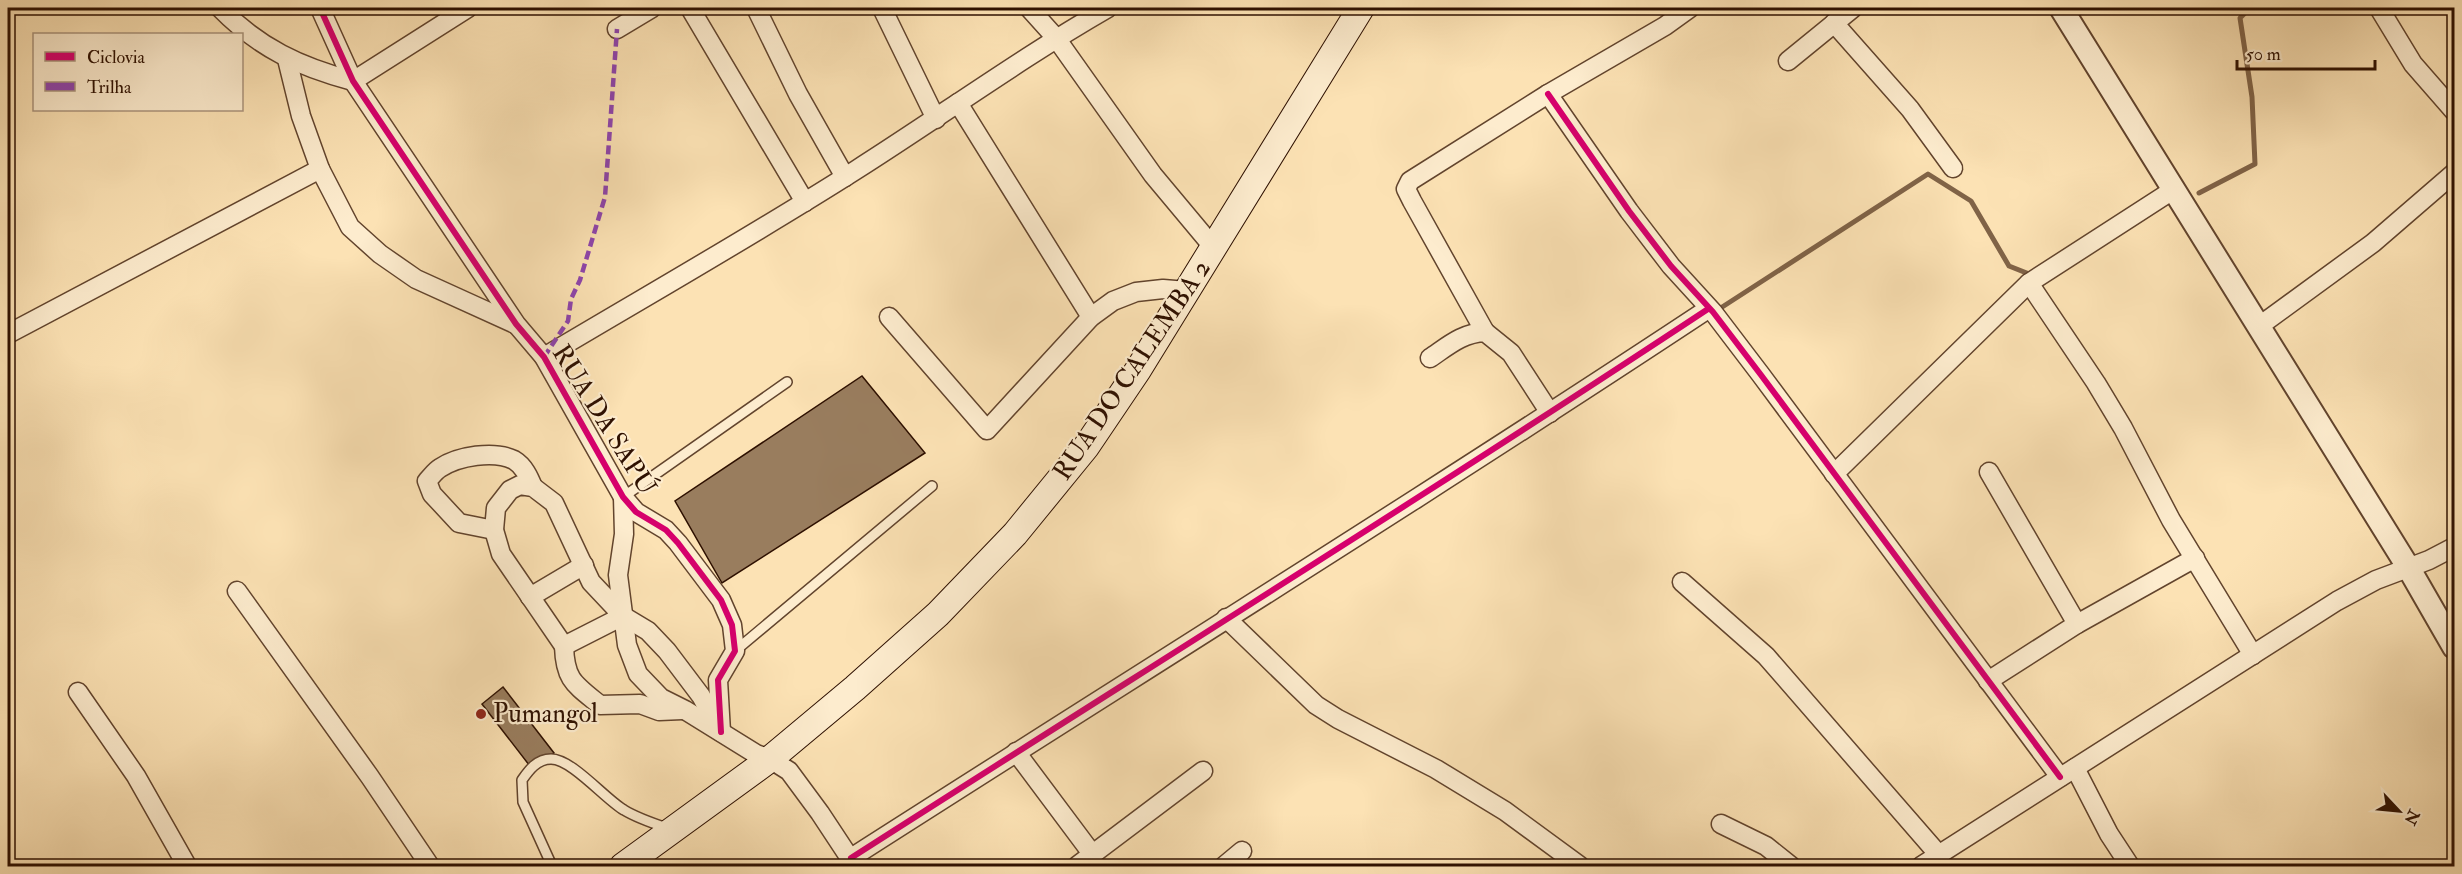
<svg xmlns="http://www.w3.org/2000/svg" width="2462" height="874" font-family="'IM FELL Double Pica',serif">
<rect width="100%" height="100%" fill="#fce2b4"/>
<filter id="stains"><feTurbulence type="fractalNoise" baseFrequency=".00333" numOctaves="4"/><feColorMatrix values="0 0 0 0 .2 0 0 0 0 .09 0 0 0 0 .02 0 0 0 .5 -.17"/></filter>
<radialGradient id="worn" r=".72"><stop offset=".6" stop-color="#630" stop-opacity="0"/><stop offset="1" stop-color="#630" stop-opacity=".3"/></radialGradient>
<g fill="none" stroke-linecap="round" stroke-linejoin="round">
<g stroke="#806347" stroke-width="5">
<path d="M 2199,193 L 2255,164 L 2252,97 L 2240,18 L 2250,8"/>
<path d="M 1716,311 L 1928,174 L 1971,201 L 2009,266 L 2034,276"/>
</g>
</g>
<g fill="#997d5e" stroke="#2e1000" stroke-width="1.5">
<path d="M 862,376 L 925,453 L 722,583 L 675,501 Z"/>
<path d="M 503,687 L 554,753 L 533,770 L 482,704 Z"/>
</g>
<g fill="none" stroke-linecap="round" stroke-linejoin="round">
<g stroke="#62442d" stroke-width="12">
<g id="service">
<path d="M 623,497 L 787,382"/>
<path d="M 735,651 L 932,486"/>
<path d="M 552,866 L 523,802 L 522,780 C 529,770 537,759 551,759 C 572,759 605,799 624,810 C 637,818 652,823 667,828"/>
</g>
</g>
<g stroke="#62442d" stroke-width="21">
<g id="minor">
<path d="M 220,8 C 259,48 300,67 353,81 L 468,8"/>
<path d="M 320,8 L 353,81 L 516,324 L 544,357 L 623,497 L 636,512 L 666,530 L 678,543 L 721,600 L 732,625 L 735,651 L 718,680 L 721,732"/>
<path d="M 690,8 L 805,202"/>
<path d="M 756,8 L 798,94 L 845,177"/>
<path d="M 882,8 L 936,119"/>
<path d="M 1029,8 L 1056,38 L 1153,175 L 1214,248"/>
<path d="M 2379,8 L 2413,64 L 2454,111"/>
<path d="M 1834,23 L 1910,109 L 1953,168"/>
<path d="M 617,29 L 652,8"/>
<path d="M 287,59 L 301,116 L 320,169 L 350,227 L 380,254 L 416,279 L 515,324"/>
<path d="M 1788,61 L 1853,8"/>
<path d="M 1548,94 L 1629,211 L 1671,266 L 1713,312 L 1761,375 L 2060,777"/>
<path d="M 958,103 L 1091,317"/>
<path d="M 2029,283 L 2096,383 L 2123,428 L 2171,520 L 2253,655"/>
<path d="M 889,317 L 987,430 L 1091,317 L 1113,301 L 1136,292 L 1163,289 L 1187,291"/>
<path d="M 2258,327 L 2373,243 L 2454,173"/>
<path d="M 1485,332 L 1412,201 L 1406,189 L 1410,181 L 1548,94 L 1665,26 L 1690,8"/>
<path d="M 8,334 L 320,169"/>
<path d="M 544,357 C 648,295 754,235 856,170 C 941,116 1021,58 1108,8"/>
<path d="M 1430,358 C 1448,346 1462,333 1485,332 L 1511,353 L 1550,413"/>
<path d="M 1989,472 L 2077,624"/>
<path d="M 1834,474 L 2029,283 L 2173,190"/>
<path d="M 623,497 L 624,534 L 618,575 L 627,645 L 638,674 L 661,698 L 685,710 L 756,754 L 770,759 L 789,771 L 820,813 L 855,866"/>
<path d="M 494,530 L 459,523 L 432,494 L 427,481 C 431,477 435,471 440,468 C 458,456 494,450 514,460 C 524,466 529,477 533,487"/>
<path d="M 1682,582 L 1766,656 L 1939,855"/>
<path d="M 237,591 L 370,777 L 430,866"/>
<path d="M 530,597 L 584,565"/>
<path d="M 623,616 L 564,646 L 501,554 L 494,530 L 496,508 L 510,490 L 520,485 L 533,487 L 554,503 L 591,582 L 623,616 L 648,631 L 667,651 L 701,696 L 717,725"/>
<path d="M 1226,618 L 1316,705 L 1338,719 L 1436,769 L 1505,811 L 1580,866"/>
<path d="M 564,646 C 565,680 574,684 600,705 L 640,704 L 659,711 L 682,710"/>
<path d="M 1988,681 L 2077,624 L 2195,558"/>
<path d="M 78,692 L 136,776 L 187,866"/>
<path d="M 1016,752 L 1093,855"/>
<path d="M 2075,768 L 2109,834 L 2130,866"/>
<path d="M 1721,824 L 1766,846 L 1791,866"/>
<path d="M 851,858 C 1137,675 1425,496 1708,309"/>
<path d="M 1077,866 L 1203,771"/>
<path d="M 1224,866 L 1242,851"/>
<path d="M 1921,866 L 2337,601 L 2376,580 L 2429,560 L 2454,547"/>
</g>
</g>
<g stroke="#62442d" stroke-width="26">
<path id="tertiary" d="M 2061,8 L 2408,567 L 2454,647"/>
</g>
<g stroke="#2e1000" stroke-width="28">
<path id="secondary" d="M 623,866 L 770,759 L 855,688 L 938,614 L 1015,534 L 1086,447 L 1138,370 L 1361,8"/>
</g>
<use href="#service" stroke="#fdecce" stroke-width="9"/>
<use href="#minor" stroke="#fdecce" stroke-width="18"/>
<use href="#tertiary" stroke="#fdecce" stroke-width="22"/>
<use href="#secondary" stroke="#fdecce" stroke-width="26"/>
<path stroke="#8e44ad" stroke-width="4.5" stroke-dasharray="9 4.5" stroke-linecap="butt" d="M 544,357 L 568,321 L 571,299 L 580,280 L 605,197 L 617,29"/>
<g stroke="#fdecce" stroke-width="10">
<g id="cycleway">
<path d="M 320,8 L 353,81 L 516,324 L 544,357 L 623,497 L 636,512 L 666,530 L 678,543 L 721,600 L 732,625 L 735,651 L 718,680 L 721,732"/>
<path d="M 1548,94 L 1629,211 L 1671,266 L 1713,312 L 1761,375 L 2060,777"/>
<path d="M 851,858 C 1137,675 1425,496 1708,309"/>
</g>
</g>
<use href="#cycleway" stroke="#d6006c" stroke-width="6"/>
</g>
<circle fill="#8f2418" stroke="#fdecce" stroke-width="2" cx="481" cy="714" r="6"/>
<g text-anchor="middle" dominant-baseline="central" stroke-width="4.5" stroke-linejoin="round" paint-order="stroke">
<g font-size="26" fill="#2e1000" stroke="#fdecce">
<text transform="translate(1132 370) rotate(-56)">RUA DO CALEMBA 2</text>
<text transform="translate(604 420) rotate(58)">RUA DA SAPÚ</text>
</g>
<g font-size="26" fill="#2e1000" stroke="#fdecce" text-anchor="start">
<text x="493" y="714">Pumangol</text>
</g>
</g>
<rect width="2462" height="874" fill="none" stroke="#fce2b4" stroke-width="30"/>
<rect x="9" y="9" width="2444" height="856" fill="none" stroke="#2e1000" stroke-width="3"/>
<rect x="15" y="15" width="2432" height="844" fill="none" stroke="#2e1000" stroke-width="1.5"/>
<rect x="33" y="33" width="210" height="78" fill="#fdecce" stroke="#aa947c" stroke-width="1.5"/>
<rect x="45" y="52" width="30" height="9" fill="#d6006c" stroke="#aa947c" stroke-width="1.5"/>
<text x="87" y="63" font-size="18" fill="#2e1000">Ciclovia</text>
<rect x="45" y="82" width="30" height="9" fill="#8e44ad" stroke="#aa947c" stroke-width="1.5"/>
<text x="87" y="93" font-size="18" fill="#2e1000">Trilha</text>
<g transform="translate(2399 811) rotate(116)" stroke="#fdecce" stroke-width="4.5" paint-order="stroke">
<path d="M0-4.5L10 22L0 15L-10 22Z" fill="#2e1000"/>
<text y="-9" font-size="16" font-weight="bold" text-anchor="middle" fill="#2e1000">N</text>
</g>
<path d="M2237 60v9h138v-9" fill="none" stroke="#2e1000" stroke-width="3"/>
<text x="2246" y="60" font-size="18" fill="#2e1000" stroke="#fdecce" stroke-width="4.5" paint-order="stroke">50 m</text>
<rect width="100%" height="100%" filter="url(#stains)"/>
<rect width="100%" height="100%" fill="url(#worn)"/>
</svg>
